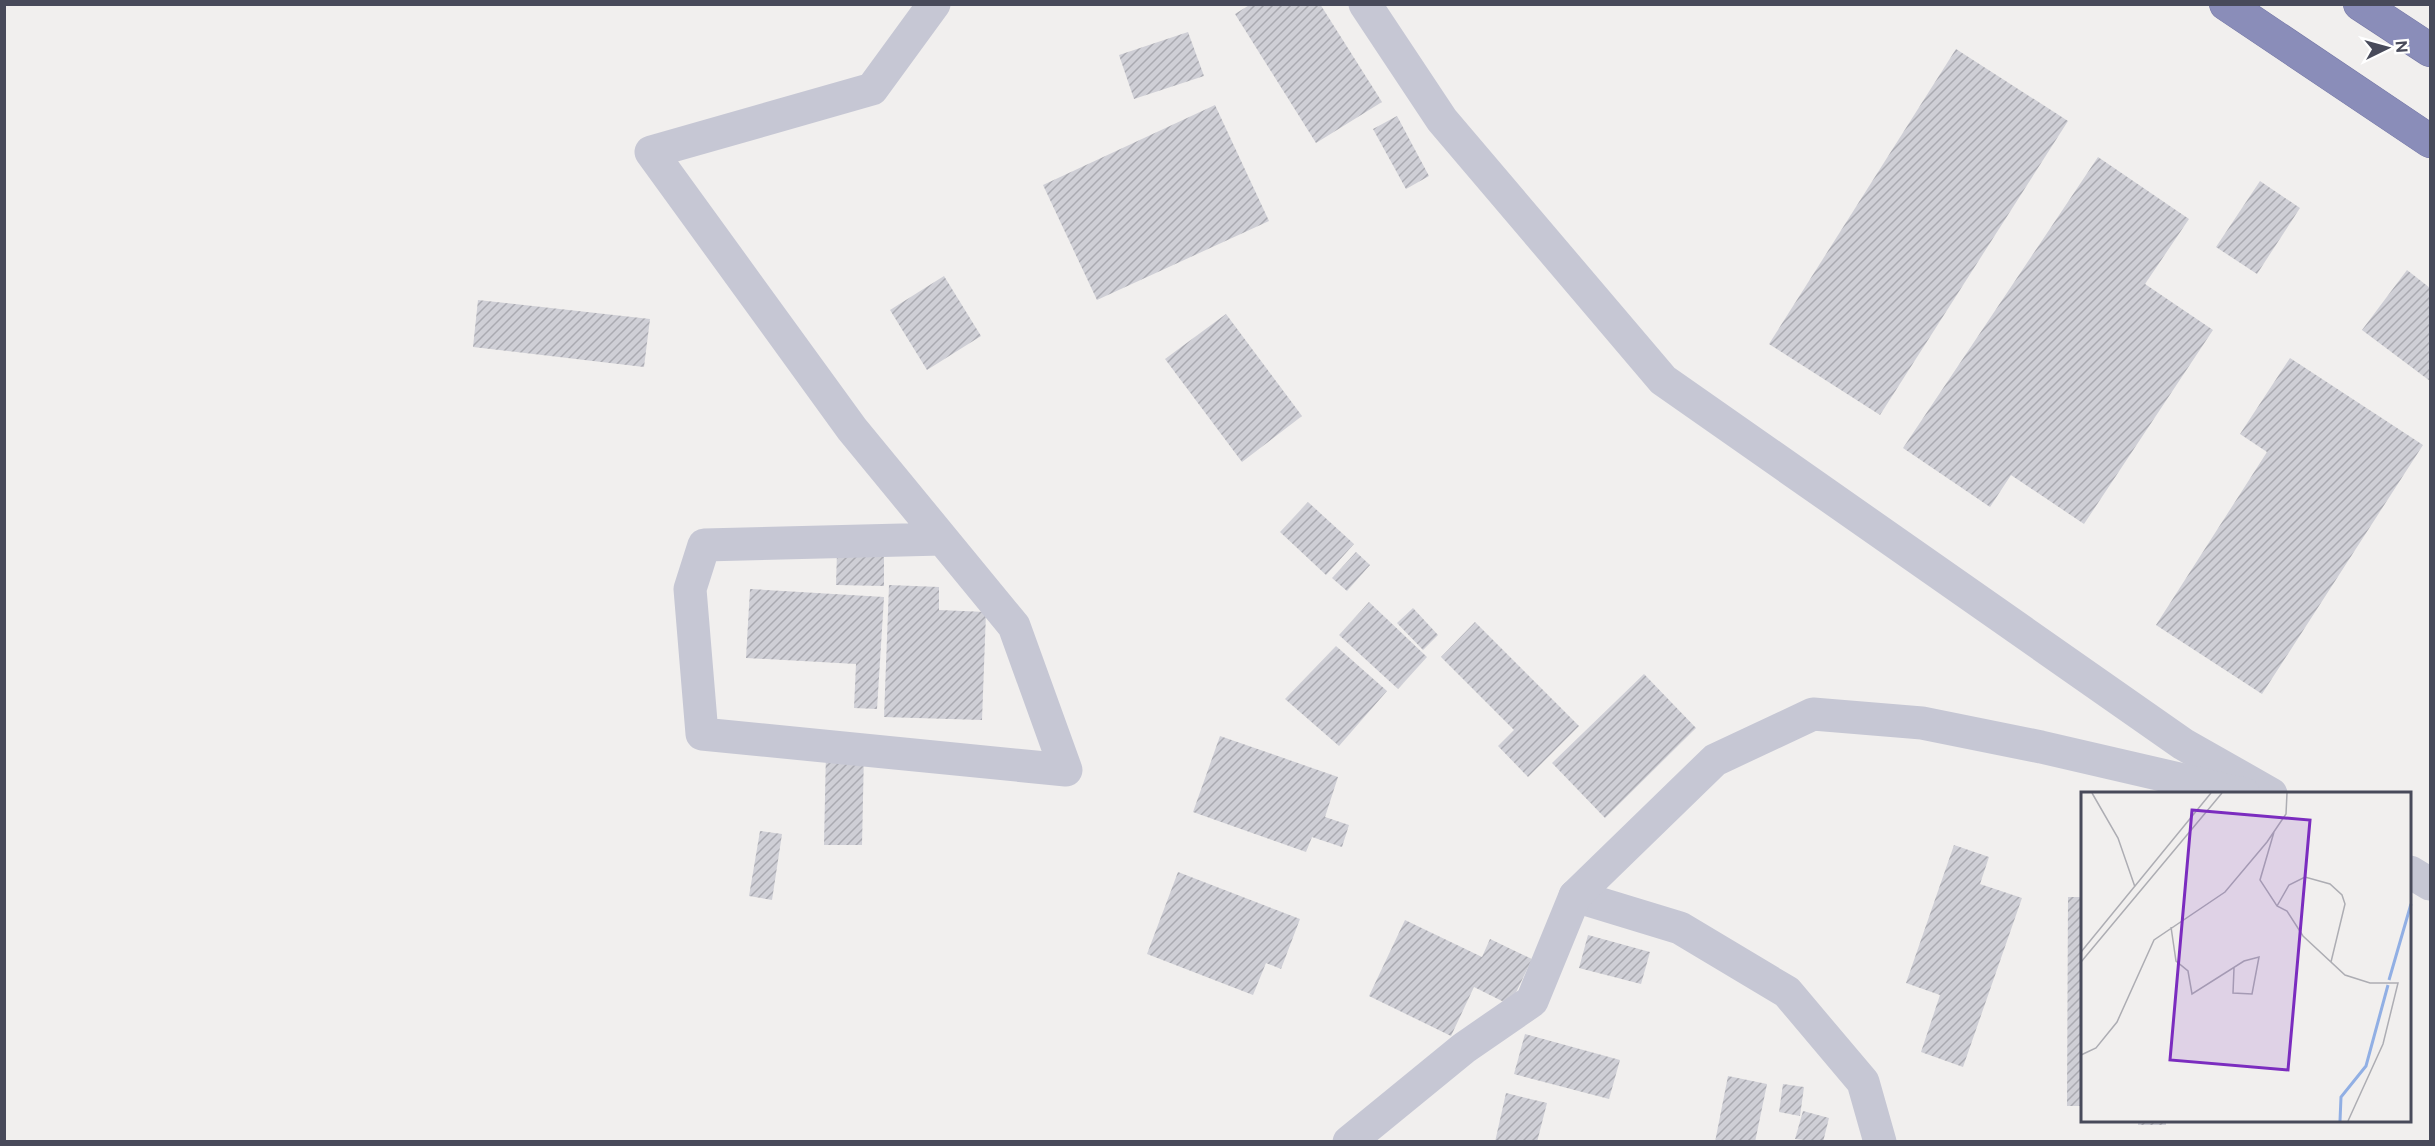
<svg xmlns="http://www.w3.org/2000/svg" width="2435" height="1146" font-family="Figtree,sans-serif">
<defs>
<pattern id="building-hatch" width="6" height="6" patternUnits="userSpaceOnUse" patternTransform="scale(1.5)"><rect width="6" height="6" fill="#cfcfd6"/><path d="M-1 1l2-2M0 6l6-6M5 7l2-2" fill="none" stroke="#aaaab1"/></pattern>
</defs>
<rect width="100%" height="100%" fill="#f1efee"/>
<g fill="url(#building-hatch)">
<path d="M 1251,4 L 1320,4 L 1382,102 L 1316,143 L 1235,14 Z"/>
<path d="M 1188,32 L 1204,76 L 1134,99 L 1119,55 Z"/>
<path d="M 1956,49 L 2068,121 L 1880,415 L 1769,344 Z"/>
<path d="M 1215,105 L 1269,221 L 1097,300 L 1043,185 Z"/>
<path d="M 1397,116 L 1429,176 L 1406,189 L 1373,129 Z"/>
<path d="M 2098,157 L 2189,219 L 2145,284 L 2213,330 L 2084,524 L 2011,475 L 1990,507 L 1903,448 Z"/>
<path d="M 2260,181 L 2300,208 L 2257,274 L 2216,247 Z"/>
<path d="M 2407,270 L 2430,288 L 2430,381 L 2362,330 Z"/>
<path d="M 944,276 L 981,336 L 927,370 L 890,310 Z"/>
<path d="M 478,300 L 650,319 L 644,367 L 473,347 Z"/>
<path d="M 1226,314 L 1302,416 L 1242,462 L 1165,359 Z"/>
<path d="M 2290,358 L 2423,445 L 2262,694 L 2156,625 L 2267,452 L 2240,434 Z"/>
<path d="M 1308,502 L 1354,544 L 1326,575 L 1280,532 Z"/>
<path d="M 837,552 L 884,553 L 884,586 L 836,585 Z"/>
<path d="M 1356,552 L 1370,565 L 1347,591 L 1332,578 Z"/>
<path d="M 889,585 L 939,587 L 939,610 L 986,612 L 982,720 L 884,717 Z"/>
<path d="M 750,589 L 884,597 L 877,709 L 854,708 L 856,664 L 746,658 Z"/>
<path d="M 1369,602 L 1427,657 L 1398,689 L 1339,635 Z"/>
<path d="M 1413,608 L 1438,635 L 1423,650 L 1397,623 Z"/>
<path d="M 1475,622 L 1579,726 L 1528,777 L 1498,746 L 1514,730 L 1441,657 Z"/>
<path d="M 1336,646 L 1387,691 L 1339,746 L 1285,699 Z"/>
<path d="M 1644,674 L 1696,728 L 1605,818 L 1552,763 Z"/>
<path d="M 1220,736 L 1338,777 L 1325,817 L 1349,825 L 1342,847 L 1312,837 L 1306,852 L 1193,812 Z"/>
<path d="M 826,751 L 864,752 L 862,845 L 824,845 Z"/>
<path d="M 760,831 L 782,834 L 772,900 L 749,896 Z"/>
<path d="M 1954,845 L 1989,857 L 1980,884 L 2022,898 L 1963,1067 L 1921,1052 L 1940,995 L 1906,983 Z"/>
<path d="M 1178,872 L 1300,919 L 1281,969 L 1266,963 L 1253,995 L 1147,954 Z"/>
<path d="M 2068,897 L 2082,897 L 2082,1106 L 2067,1106 Z"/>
<path d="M 1405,920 L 1482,957 L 1490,939 L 1532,959 L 1510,1005 L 1474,987 L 1451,1036 L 1369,996 Z"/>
<path d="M 1588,935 L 1650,952 L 1641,984 L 1579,968 Z"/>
<path d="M 1525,1034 L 1620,1060 L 1609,1099 L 1514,1074 Z"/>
<path d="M 1728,1076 L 1767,1084 L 1755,1142 L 1715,1142 Z"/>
<path d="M 1783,1084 L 1804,1087 L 1800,1116 L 1779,1112 Z"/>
<path d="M 1506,1093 L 1547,1103 L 1537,1142 L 1495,1142 Z"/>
<path d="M 1803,1111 L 1829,1118 L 1823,1142 L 1795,1139 Z"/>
<rect x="2138" y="1120" width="28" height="5"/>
</g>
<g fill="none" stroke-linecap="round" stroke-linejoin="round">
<g stroke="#7577a5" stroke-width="34">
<g id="highway">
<path d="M 2226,4 L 2430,141"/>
<path d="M 2360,4 L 2430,50"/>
</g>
</g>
<g stroke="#c6c7d4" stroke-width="33">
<path d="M 934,4 L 872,89 L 651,152 L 852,429 L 1014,626 L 1066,770 L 702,734 L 690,589 L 704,545 L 942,539"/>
<path d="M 1365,4 L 1442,120 L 1663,380 L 2183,744 L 2271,794"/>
<path d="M 2410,872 L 2430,884"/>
<path d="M 1575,896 L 1680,928 L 1787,992 L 1863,1082 L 1880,1142"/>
<path d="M 1349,1142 L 1464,1048 L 1532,1001 L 1575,896 L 1715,760 L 1813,714 L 1922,723 L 2041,747 L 2244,794"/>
</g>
<use href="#highway" stroke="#8a8db9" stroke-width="33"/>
</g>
<g transform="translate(2081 792)">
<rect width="330" height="330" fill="#f1efee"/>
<path fill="none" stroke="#91afe4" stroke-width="3" d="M 308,188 L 330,112M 259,329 L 260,305 L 285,274 L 307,193"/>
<path fill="none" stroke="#adadb3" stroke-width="1.5" d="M 11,1 L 37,46 L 54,95M 193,40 L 179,88 L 196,114 L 206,119 L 222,144 L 264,183 L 289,191 L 317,191 L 302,252 L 267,329M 196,114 L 208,93 L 224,85 L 249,92 L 261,103 L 264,112 L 250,170M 90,135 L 95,169 L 107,179 L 111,202 L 163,169 L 178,165 L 171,202 L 152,201 L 153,176M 0,160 L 130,1M 0,170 L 141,1M 0,263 L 15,256 L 36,230 L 73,148 L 144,100 L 186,50 L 205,22 L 206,1"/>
<path fill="#7b2cbf" fill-opacity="0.15" stroke="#7b2cbf" stroke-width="3" d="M 111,18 L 229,28 L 207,278 L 89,268 Z"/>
<rect width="330" height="330" fill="none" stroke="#484a5a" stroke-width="3"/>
</g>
<rect width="2435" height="1146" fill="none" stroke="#484a5a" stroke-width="12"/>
<g transform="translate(2387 48) rotate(85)" stroke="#ffffff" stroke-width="4.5" paint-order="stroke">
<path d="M0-4.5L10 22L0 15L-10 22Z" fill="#484a5a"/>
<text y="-9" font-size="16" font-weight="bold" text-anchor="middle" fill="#484a5a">N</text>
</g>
</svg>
